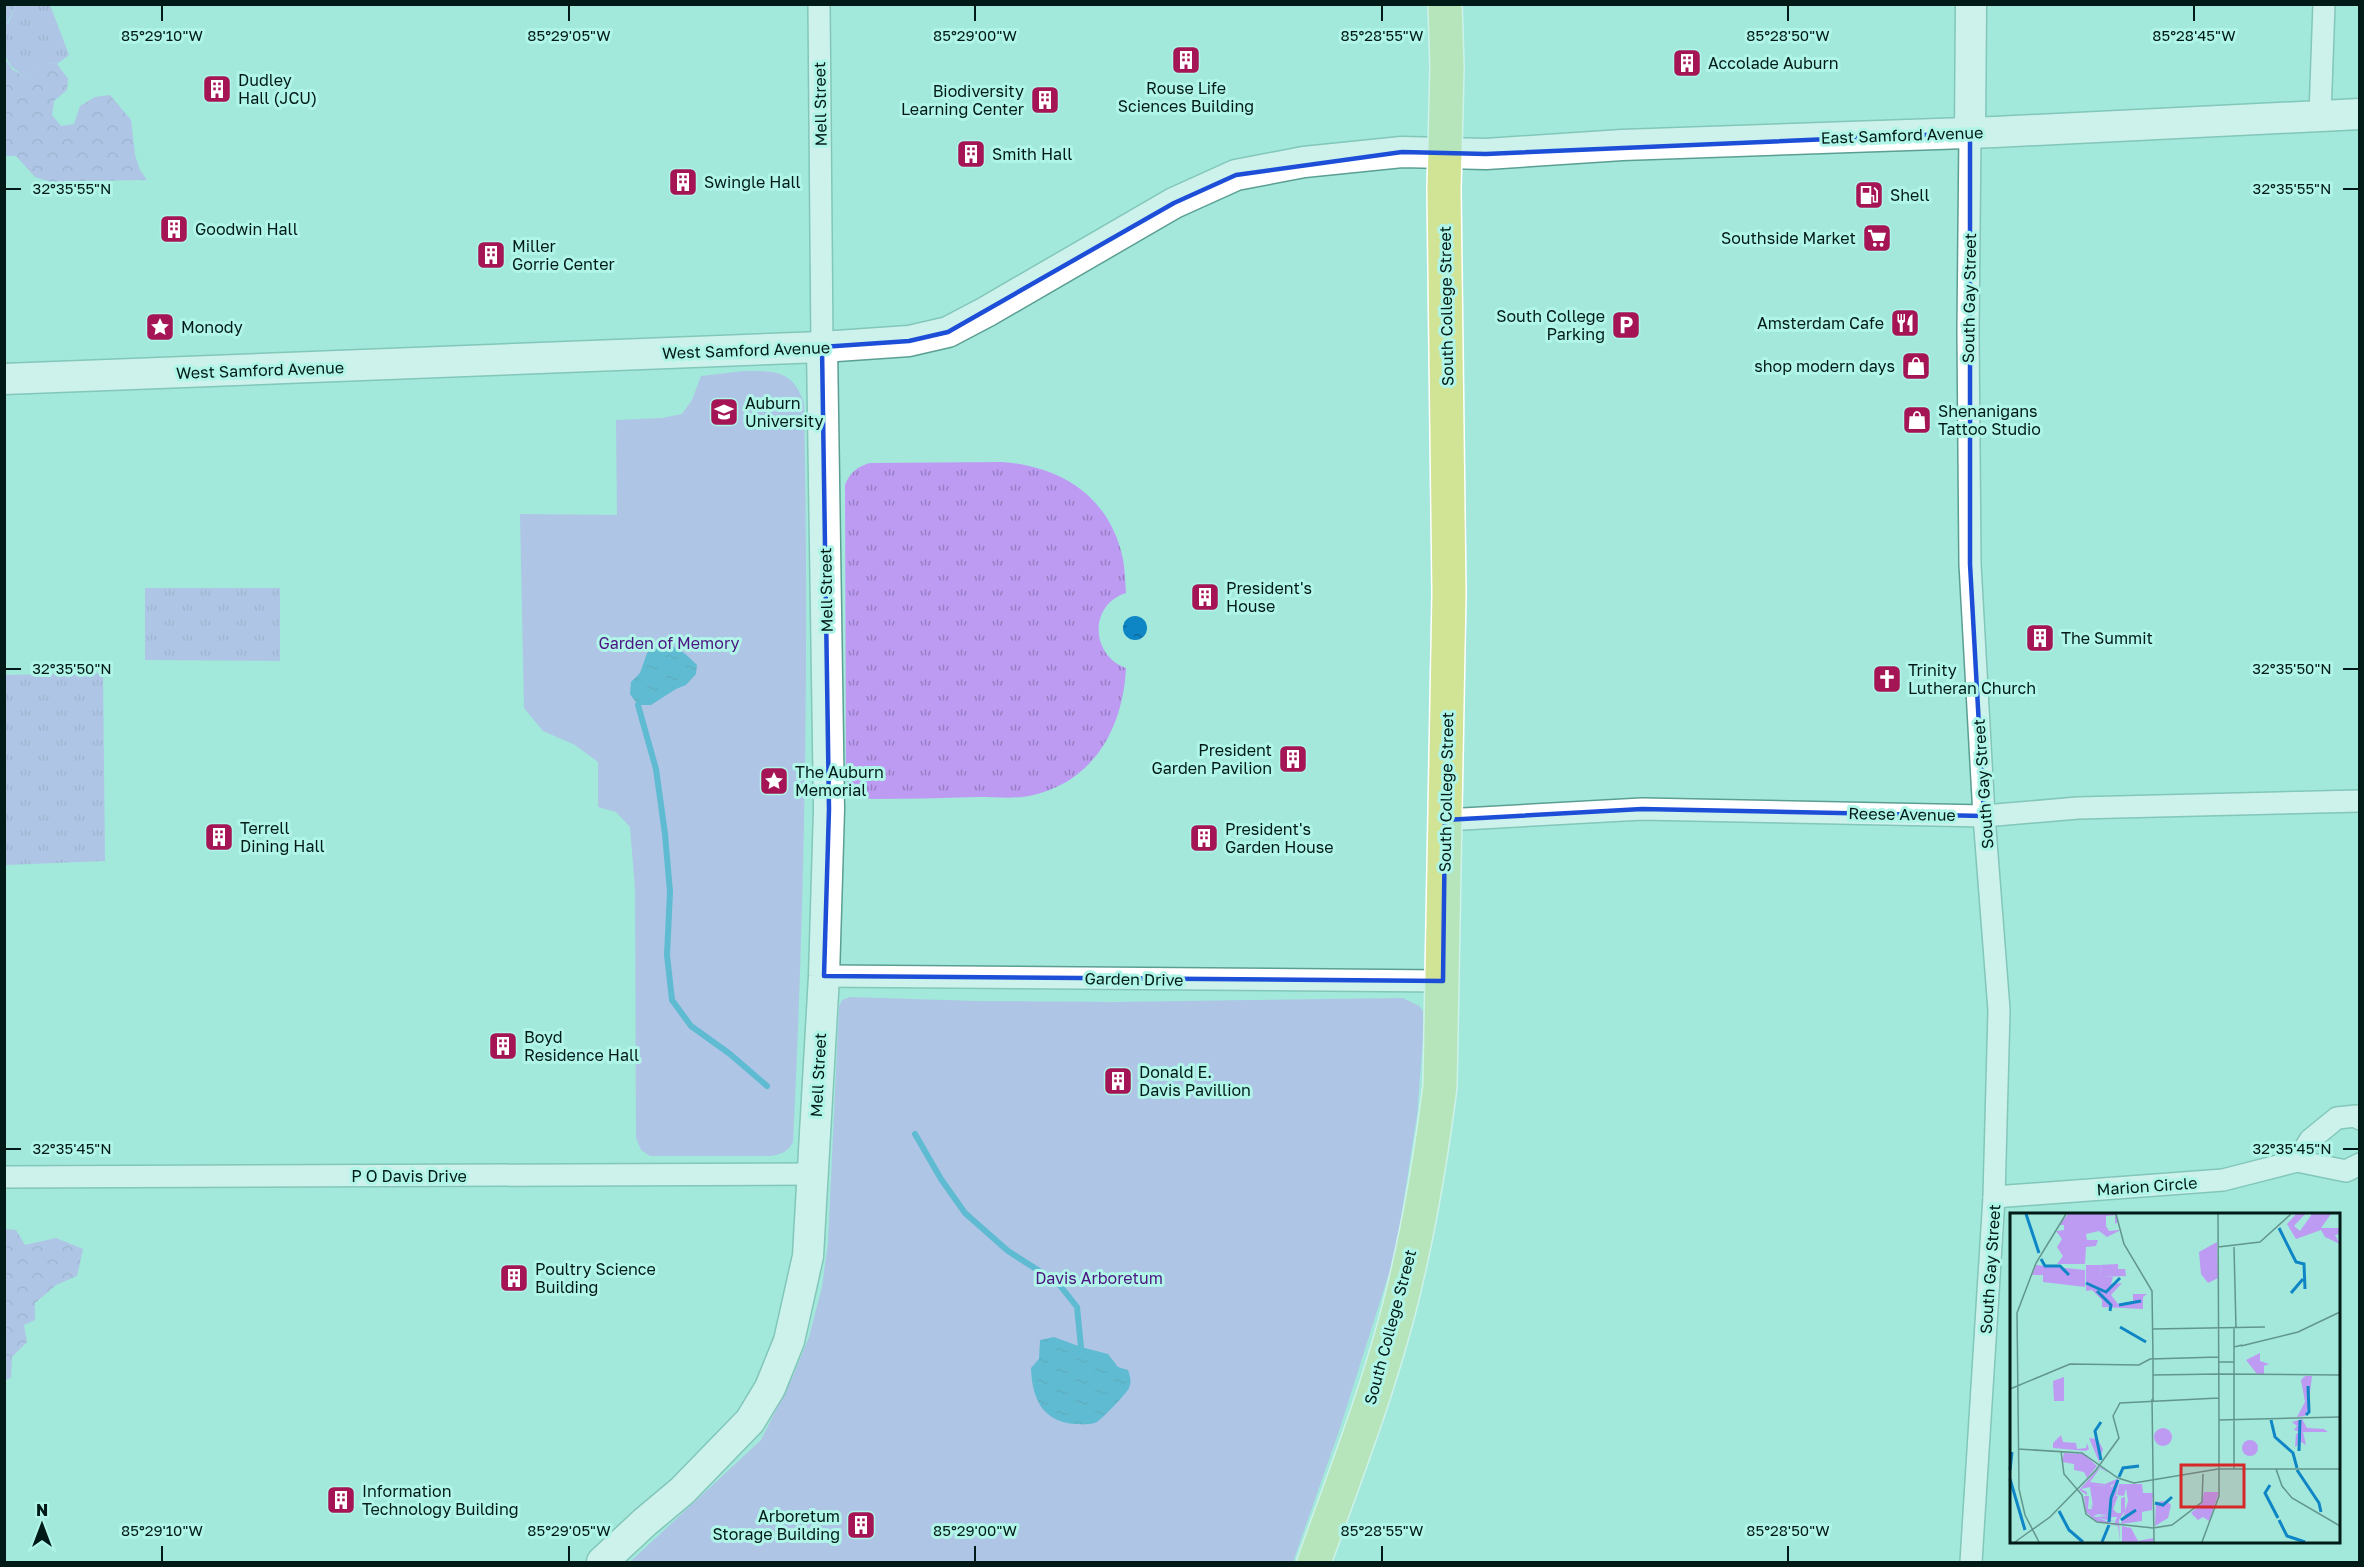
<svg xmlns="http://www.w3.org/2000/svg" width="2364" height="1567" font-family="'Golos Text',sans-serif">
<defs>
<pattern id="grass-tufts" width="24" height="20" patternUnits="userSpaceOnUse" patternTransform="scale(1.5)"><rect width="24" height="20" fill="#bd9bf3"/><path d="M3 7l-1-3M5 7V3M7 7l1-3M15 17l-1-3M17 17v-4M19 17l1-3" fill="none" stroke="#977ec4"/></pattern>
<pattern id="forest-crowns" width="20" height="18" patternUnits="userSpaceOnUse" patternTransform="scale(1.5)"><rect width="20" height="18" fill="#bd9bf3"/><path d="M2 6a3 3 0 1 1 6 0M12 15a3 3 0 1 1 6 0" fill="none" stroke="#977ec4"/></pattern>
<pattern id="water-ripples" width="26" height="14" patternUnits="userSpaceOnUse" patternTransform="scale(1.5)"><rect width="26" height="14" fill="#0e85c5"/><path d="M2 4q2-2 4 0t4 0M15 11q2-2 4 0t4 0" fill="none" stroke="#0b6c9f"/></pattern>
</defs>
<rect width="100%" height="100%" fill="#a3e8db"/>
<g fill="url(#grass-tufts)">
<path d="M 16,5 L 50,5 L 69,55 L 57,64 C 41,62 36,63 29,78 C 0,64 5,53 4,24 L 8,24 Z"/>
<path d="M 1002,462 C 1058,466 1106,494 1121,551 C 1125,565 1125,579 1126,593 C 1088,605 1091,656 1126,668 C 1123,729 1093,783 1029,796 C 1013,799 994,797 978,797 C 943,798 908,799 872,799 C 858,798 850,791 846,778 L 845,485 C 850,472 857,467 870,463 Z"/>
<path d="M 145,588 L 280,588 L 280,661 L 145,660 Z"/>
<path d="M 103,673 L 105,861 L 5,865 L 5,675 Z"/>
</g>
<g fill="url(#forest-crowns)">
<path d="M 4,5 L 16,5 L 7,24 L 5,24 Z"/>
<path d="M 4,58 L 13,70 L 29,78 C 37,61 39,62 57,64 L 68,79 L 67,90 L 54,101 L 52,115 L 61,126 L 74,124 L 80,106 L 95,97 L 110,95 L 131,120 L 135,155 L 140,170 L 147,180 L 78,181 L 61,185 L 35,177 L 16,156 L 5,156 Z"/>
<path d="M 5,1229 L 16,1230 L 25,1245 L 56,1238 L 83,1249 L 77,1276 L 56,1285 L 35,1303 L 35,1320 L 24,1325 L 27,1342 L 12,1357 L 11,1378 L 5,1380 Z"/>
</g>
<g fill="#bd9bf3">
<path d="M 744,371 C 775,371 794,370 804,404 C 809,650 805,896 793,1142 C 788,1152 782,1154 770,1156 L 650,1156 L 641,1150 L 636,1138 L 635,889 L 630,827 L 616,812 L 598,807 L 598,762 L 575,745 L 543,731 L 524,708 L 520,514 L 617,515 L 616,420 L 662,418 L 682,414 L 692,400 L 701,376 Z"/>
<path d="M 850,997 L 975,1001 L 1116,1002 L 1403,998 L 1419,1006 L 1423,1011 L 1424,1027 L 1417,1115 L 1400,1224 L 1390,1270 L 1340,1428 L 1293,1562 L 630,1562 L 761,1440 L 793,1376 L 809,1337 L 822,1287 L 828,1243 L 839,1007 L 842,1000 Z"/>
</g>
<g fill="url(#water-ripples)">
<circle cx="1135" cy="628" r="12"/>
<path d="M 658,645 C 675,643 685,653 697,665 L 696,674 L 686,685 L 676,689 L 651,705 L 638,705 L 630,694 L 631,682 L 640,673 L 647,653 Z"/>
<path d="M 1054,1337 L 1081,1347 L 1108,1354 L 1118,1367 L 1128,1370 C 1130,1376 1132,1382 1129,1388 C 1127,1393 1103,1418 1097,1422 C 1092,1425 1080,1424 1074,1424 C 1042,1421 1032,1398 1031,1368 L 1039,1359 L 1040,1340 Z"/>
</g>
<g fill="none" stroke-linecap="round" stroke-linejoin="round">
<g stroke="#0e85c5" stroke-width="6">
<path d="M 638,705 L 656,769 L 665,834 L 670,892 L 667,955 L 672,1000 L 691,1026 L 730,1054 L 767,1086"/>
<path d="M 915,1134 L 941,1179 L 965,1213 L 1008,1251 L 1058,1283 L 1077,1307 L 1081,1347"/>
</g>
<g stroke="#5b9f93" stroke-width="24">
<g id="street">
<path d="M 819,4 L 822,347"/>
<path d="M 2320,115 L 2324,4"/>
<path d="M 1970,133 L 1968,331 L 1970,564 L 1984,816 L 1999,1010 L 1994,1197 L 1971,1562"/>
<path d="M 1445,820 L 1642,809 L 1984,816 L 2078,808 L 2360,801"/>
<path d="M 824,976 L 1443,981"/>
<path d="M 2360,1119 L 2356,1116 L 2337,1118 L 2310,1140 L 2297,1161 L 2346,1171 L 2360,1164"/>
<path d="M 4,1177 L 813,1174"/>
<path d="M 1994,1197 L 2223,1180 L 2297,1161"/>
</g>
</g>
<g stroke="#5b9f93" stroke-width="33">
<g id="secondary">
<path d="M 1970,133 L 1971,4"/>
<path d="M 4,379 L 822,347 L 909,341 L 948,332 L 986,312 L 1174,203 L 1236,175 L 1304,162 L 1402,152 L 1486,154 L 1622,145 L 1995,132 L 2360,114"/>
<path d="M 602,1562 L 645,1522 L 682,1491 L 750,1421 L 770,1388 L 789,1341 L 808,1256 L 824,976 L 829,809 L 822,347"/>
</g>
</g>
<g stroke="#fff" stroke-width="36">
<path id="primary" d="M 1314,1562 C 1345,1476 1380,1386 1402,1297 C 1419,1228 1431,1157 1440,1086 L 1449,593 L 1444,189 L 1447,67 L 1445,4"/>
</g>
<use href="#street" stroke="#fff" stroke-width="21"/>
<use href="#secondary" stroke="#fff" stroke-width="30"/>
<use href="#primary" stroke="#d1e395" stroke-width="33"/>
</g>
<path d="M0 0H2364V1567H0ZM 1970,133 L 1970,564 L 1984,816 L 1642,809 L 1445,820 L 1443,981 L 824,976 L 829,809 L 822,347 L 909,341 L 948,332 L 1174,203 L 1236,175 L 1402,152 L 1486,154 Z" fill="#a3e8db" fill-opacity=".55" fill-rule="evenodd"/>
<path fill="none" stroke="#1d4ed8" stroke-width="4.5" stroke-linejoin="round" d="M 1970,133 L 1970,564 L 1984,816 L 1642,809 L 1445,820 L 1443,981 L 824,976 L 829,809 L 822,347 L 909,341 L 948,332 L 1174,203 L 1236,175 L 1402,152 L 1486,154 Z"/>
<path fill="none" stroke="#001b17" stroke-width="2" d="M 162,6 L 162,21M 569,6 L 569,21M 975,6 L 975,21M 1382,6 L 1382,21M 1788,6 L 1788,21M 2194,6 L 2194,21M 6,189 L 21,189M 2343,189 L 2358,189M 6,669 L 21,669M 2343,669 L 2358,669M 6,1149 L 21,1149M 2343,1149 L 2358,1149M 162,1546 L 162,1561M 569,1546 L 569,1561M 975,1546 L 975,1561M 1382,1546 L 1382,1561M 1788,1546 L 1788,1561"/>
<defs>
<g id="building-square" transform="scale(1.5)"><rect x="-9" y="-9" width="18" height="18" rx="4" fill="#a51556" stroke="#b0f5e8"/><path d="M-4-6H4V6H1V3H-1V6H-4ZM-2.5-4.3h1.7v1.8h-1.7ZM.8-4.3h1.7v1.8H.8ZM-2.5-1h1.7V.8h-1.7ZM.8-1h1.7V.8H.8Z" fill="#fff"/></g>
<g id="fuel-square" transform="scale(1.5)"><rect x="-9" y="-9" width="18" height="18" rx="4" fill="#a51556" stroke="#b0f5e8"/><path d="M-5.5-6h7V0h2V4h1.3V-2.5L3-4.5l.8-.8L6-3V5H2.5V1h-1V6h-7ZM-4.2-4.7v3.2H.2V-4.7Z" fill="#fff"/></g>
<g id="supermarket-square" transform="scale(1.5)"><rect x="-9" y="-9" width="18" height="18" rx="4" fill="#a51556" stroke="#b0f5e8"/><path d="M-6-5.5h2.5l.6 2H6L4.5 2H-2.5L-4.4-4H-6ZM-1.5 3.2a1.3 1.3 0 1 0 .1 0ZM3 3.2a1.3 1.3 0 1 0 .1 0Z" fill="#fff"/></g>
<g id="restaurant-square" transform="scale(1.5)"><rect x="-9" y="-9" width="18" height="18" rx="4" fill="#a51556" stroke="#b0f5e8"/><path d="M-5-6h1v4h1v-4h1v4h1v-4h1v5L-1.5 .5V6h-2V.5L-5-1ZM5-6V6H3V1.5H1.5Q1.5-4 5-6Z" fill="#fff"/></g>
<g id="parking-square" transform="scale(1.5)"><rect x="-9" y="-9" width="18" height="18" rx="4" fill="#a51556" stroke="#b0f5e8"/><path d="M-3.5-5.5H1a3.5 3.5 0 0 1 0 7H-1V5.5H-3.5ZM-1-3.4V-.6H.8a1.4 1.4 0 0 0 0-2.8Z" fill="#fff"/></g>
<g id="sight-square" transform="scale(1.5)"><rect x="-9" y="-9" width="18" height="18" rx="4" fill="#a51556" stroke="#b0f5e8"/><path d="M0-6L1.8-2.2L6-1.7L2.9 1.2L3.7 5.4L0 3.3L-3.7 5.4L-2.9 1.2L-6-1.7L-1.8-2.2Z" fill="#fff"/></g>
<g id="shop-square" transform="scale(1.5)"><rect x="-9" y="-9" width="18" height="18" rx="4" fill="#a51556" stroke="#b0f5e8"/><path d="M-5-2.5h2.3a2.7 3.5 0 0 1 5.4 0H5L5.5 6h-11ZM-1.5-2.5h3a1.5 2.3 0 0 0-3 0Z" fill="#fff"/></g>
<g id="university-square" transform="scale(1.5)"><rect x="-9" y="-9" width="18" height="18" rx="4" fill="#a51556" stroke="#b0f5e8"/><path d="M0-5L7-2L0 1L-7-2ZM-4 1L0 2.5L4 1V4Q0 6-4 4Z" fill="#fff"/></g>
<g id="church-square" transform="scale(1.5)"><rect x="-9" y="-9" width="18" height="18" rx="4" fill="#a51556" stroke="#b0f5e8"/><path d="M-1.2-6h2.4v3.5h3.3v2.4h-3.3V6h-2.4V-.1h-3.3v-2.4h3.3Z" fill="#fff"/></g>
</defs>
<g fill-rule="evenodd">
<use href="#building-square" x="1186" y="60"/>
<use href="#building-square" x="1687" y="63"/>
<use href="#building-square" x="217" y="89"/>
<use href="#building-square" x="1045" y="100"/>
<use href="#building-square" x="971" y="154"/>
<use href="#building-square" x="683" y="182"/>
<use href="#fuel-square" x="1869" y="195"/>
<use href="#building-square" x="174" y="229"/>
<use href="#supermarket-square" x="1877" y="238"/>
<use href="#building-square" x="491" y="255"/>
<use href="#restaurant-square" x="1905" y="323"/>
<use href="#parking-square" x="1626" y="325"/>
<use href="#sight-square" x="160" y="327"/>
<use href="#shop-square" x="1916" y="366"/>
<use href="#university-square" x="724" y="412"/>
<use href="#shop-square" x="1917" y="420"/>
<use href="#building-square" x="1205" y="597"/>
<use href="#building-square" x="2040" y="638"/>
<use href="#church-square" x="1887" y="679"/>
<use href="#building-square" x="1293" y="759"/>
<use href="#sight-square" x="774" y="781"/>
<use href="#building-square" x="219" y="837"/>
<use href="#building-square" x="1204" y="838"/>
<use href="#building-square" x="503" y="1046"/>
<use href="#building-square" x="1118" y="1081"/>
<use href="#building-square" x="514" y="1278"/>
<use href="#building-square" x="341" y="1500"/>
<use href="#building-square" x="861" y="1525"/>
</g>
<g text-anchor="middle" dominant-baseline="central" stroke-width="6" stroke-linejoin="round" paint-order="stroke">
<g font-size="16" fill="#001b17" stroke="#b0f5e8" text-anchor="start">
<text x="1708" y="63">Accolade Auburn</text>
<text x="238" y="80">Dudley<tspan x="238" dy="18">Hall (JCU)</tspan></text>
<text x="1186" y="88" text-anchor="middle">Rouse Life<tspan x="1186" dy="18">Sciences Building</tspan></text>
<text x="1024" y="91" text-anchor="end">Biodiversity<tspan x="1024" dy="18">Learning Center</tspan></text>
<text x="992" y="154">Smith Hall</text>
<text x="704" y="182">Swingle Hall</text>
<text x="1890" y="195">Shell</text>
<text x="195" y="229">Goodwin Hall</text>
<text x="1856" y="238" text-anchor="end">Southside Market</text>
<text x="512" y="246">Miller<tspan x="512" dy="18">Gorrie Center</tspan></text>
<text x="1605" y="316" text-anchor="end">South College<tspan x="1605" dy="18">Parking</tspan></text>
<text x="1884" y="323" text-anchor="end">Amsterdam Cafe</text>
<text x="181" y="327">Monody</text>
<text x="1895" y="366" text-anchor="end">shop modern days</text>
<text x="745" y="403">Auburn<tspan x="745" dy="18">University</tspan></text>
<text x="1938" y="411">Shenanigans<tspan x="1938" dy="18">Tattoo Studio</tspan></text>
<text x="1226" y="588">President's<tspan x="1226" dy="18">House</tspan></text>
<text x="2061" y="638">The Summit</text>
<text x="1908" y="670">Trinity<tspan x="1908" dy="18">Lutheran Church</tspan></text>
<text x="1272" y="750" text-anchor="end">President<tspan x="1272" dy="18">Garden Pavilion</tspan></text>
<text x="795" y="772">The Auburn<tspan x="795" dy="18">Memorial</tspan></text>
<text x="240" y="828">Terrell<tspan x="240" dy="18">Dining Hall</tspan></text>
<text x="1225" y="829">President's<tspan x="1225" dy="18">Garden House</tspan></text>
<text x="524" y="1037">Boyd<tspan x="524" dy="18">Residence Hall</tspan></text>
<text x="1139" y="1072">Donald E.<tspan x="1139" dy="18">Davis Pavillion</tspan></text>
<text x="535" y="1269">Poultry Science<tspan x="535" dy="18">Building</tspan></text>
<text x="362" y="1491">Information<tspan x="362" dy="18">Technology Building</tspan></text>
<text x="840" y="1516" text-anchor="end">Arboretum<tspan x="840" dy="18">Storage Building</tspan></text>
</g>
<g font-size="16" fill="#001b17" stroke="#b0f5e8">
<text transform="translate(820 104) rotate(-91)">Mell Street</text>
<text transform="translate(1902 135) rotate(-2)">East Samford Avenue</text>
<text transform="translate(1969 298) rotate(-89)">South Gay Street</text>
<text transform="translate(1446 306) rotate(-91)">South College Street</text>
<text transform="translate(746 350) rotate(-2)">West Samford Avenue</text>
<text transform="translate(260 370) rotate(-2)">West Samford Avenue</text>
<text transform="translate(826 590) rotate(-91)">Mell Street</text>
<text transform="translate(1983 784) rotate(-94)">South Gay Street</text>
<text transform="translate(1446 792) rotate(-89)">South College Street</text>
<text transform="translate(1902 814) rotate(1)">Reese Avenue</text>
<text transform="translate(1134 979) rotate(1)">Garden Drive</text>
<text transform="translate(818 1075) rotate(-87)">Mell Street</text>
<text x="409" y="1176">P O Davis Drive</text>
<text transform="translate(2147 1186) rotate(-4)">Marion Circle</text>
<text transform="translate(1990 1269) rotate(-86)">South Gay Street</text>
<text transform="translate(1390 1327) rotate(-75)">South College Street</text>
</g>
<g font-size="16" fill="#4c1481" stroke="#b0f5e8">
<text x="669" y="643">Garden of Memory</text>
<text x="1099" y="1278">Davis Arboretum</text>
</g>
</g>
<g transform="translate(2010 1213)">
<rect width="330" height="330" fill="#a3e8db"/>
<path d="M 90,254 L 92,255 L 98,260 L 90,255 L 80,269 L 95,271 L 107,266 L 109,267 L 103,276 L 104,271 L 101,272 L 98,303 L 87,303 L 98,302 L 98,273 L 86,272 L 87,302 L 83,303 L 104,311 L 107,304 L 101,304 L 104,284 L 106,283 L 108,283 L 103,296 L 107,300 L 111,300 L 111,285 L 115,284 L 115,298 L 109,307 L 110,329 L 108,313 L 86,308 L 76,299 L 74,283 L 79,283 L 78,296 L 82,296 L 81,291 L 83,294 L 80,274 L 71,276 L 77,279 L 77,282 L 69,277 Z" fill="#bd9bf3"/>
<path d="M 58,1 L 106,1 L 108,9 L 105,11 L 105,2 L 96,3 L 96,13 L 99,18 L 109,17 L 109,18 L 97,24 L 89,18 L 76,21 L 77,27 L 88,27 L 86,33 L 76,34 L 75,51 L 47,51 L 53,43 L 47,34 L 52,26 L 46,18 L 54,17 L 54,12 L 49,12 ZM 286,1 L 295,1 L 284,13 L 290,18 L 302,1 L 321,1 L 311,15 L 330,15 L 330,21 L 325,22 L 330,31 L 315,24 L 311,17 L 286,26 L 277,11 ZM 207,29 L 208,65 L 198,70 L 191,61 L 189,39 ZM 76,52 L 90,52 L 91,64 L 103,64 L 101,71 L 112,70 L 101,82 L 108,91 L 123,88 L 123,81 L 137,81 L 133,84 L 133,96 L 92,94 L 92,87 L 82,77 L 76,78 ZM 295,163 L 302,163 L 298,196 L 295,203 L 287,204 L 295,189 L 291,167 ZM 292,206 L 297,215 L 314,216 L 318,219 L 293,219 L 296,232 L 291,229 L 285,234 L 286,221 L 290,219 L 284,217 L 287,213 L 282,209 ZM 51,222 L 53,229 L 66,230 L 67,236 L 76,235 L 77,230 L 79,236 L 76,238 L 43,235 L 43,230 ZM 79,225 L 87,226 L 93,236 L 89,249 ZM 54,240 L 74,241 L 87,253 L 77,265 L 74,259 L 64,257 L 64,251 L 52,249 ZM 107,267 L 109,268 L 101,307 L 107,309 L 84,304 L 99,303 L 100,276 ZM 156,288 L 161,292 L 158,305 L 145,313 L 146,289 ZM 112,313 L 121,315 L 128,328 L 143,325 L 143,329 L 112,329 Z" fill="#bd9bf3"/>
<path d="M 108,51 L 108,56 L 115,56 L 116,63 L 91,64 L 90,52 ZM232 235a8 8 0 1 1 16 0a8 8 0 1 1-16 0Z" fill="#bd9bf3"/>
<path d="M 26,52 L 75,57 L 75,74 L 33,69 L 33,62 L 22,62 ZM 250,140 L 250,148 L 259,151 L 254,153 L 254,161 L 247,161 L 236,147 ZM 54,164 L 54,188 L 44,188 L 43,168 ZM144 224a9 9 0 1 1 18 0a9 9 0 1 1-18 0ZM 109,271 L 132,271 L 133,280 L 143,280 L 142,297 L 132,299 L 132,308 L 111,311 L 118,288 L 116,275 L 114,283 L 107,282 ZM 85,272 L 98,273 L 98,302 L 86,301 ZM 194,279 L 209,279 L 199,308 L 193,304 L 188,307 L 181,300 L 192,290 Z" fill="#bd9bf3"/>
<path fill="none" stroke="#0e85c5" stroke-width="3" d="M 16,1 L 29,40M 269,15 L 286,49 L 294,51 L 295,76M 31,46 L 35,53 L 50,53 L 59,62M 76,70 L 96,79 L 110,65M 87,78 L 101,92 L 100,98M 281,80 L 293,66M 109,92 L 131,88M 110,114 L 136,129M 296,202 L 299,199 L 298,173M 261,207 L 265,224 L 283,240 L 287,255M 91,209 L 85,218 L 91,247M 289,238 L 290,207M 0,257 L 2,239M 287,257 L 309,290 L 311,299M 109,264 L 113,255 L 129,253M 0,266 L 15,317M 260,272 L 255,280 L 268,305M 145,290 L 153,292 L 162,284M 49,298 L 59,317 L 73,329M 111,307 L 126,297M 269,307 L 277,323 L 295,329M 99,309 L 101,285 L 108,267M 92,329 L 99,312"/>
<path fill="none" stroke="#62968d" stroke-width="1.5" d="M 106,1 L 114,31 L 142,78 L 143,145M 208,1 L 209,207M 208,34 L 250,29 L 281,1M 224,34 L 226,115M 224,115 L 224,134M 142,116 L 255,114M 231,133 L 288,119 L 330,99M 143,145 L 143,162 L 210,161M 209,149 L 224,149 L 224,134 L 232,132M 210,161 L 330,162M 0,176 L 60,151 L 129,152 L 140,146 L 209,144M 142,186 L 144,329M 143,188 L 143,162M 209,207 L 330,204M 8,236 L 72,240 L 108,265 L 124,270 L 208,256 L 330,256M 51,238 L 54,261 L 72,282 L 76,301 L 87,309 L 143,315 L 162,312 L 192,289 L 193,261M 224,256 L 224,149M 266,256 L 272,273 L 282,285 L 330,313M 5,329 L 40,304 L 86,257 L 109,225 L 103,203 L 110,190 L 209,185M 29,329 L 15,302 L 9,276 L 7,100 L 26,50 L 56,1M 192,329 L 209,283 L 209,204"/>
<path fill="#d62828" fill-opacity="0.15" stroke="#d62828" stroke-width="3" d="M 171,252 L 234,252 L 234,294 L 171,294 Z"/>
<rect width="330" height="330" fill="none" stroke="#001b17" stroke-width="3"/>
</g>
<g font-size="15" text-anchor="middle" fill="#001b17" stroke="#b0f5e8" stroke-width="6" stroke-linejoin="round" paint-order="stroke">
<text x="162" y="41">85°29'10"W</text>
<text x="569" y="41">85°29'05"W</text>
<text x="975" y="41">85°29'00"W</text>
<text x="1382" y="41">85°28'55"W</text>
<text x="1788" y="41">85°28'50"W</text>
<text x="2194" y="41">85°28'45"W</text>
<text x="72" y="194">32°35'55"N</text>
<text x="2292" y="194">32°35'55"N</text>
<text x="72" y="674">32°35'50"N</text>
<text x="2292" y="674">32°35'50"N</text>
<text x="72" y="1154">32°35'45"N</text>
<text x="2292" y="1154">32°35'45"N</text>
<text x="162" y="1536">85°29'10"W</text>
<text x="569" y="1536">85°29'05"W</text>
<text x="975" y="1536">85°29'00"W</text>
<text x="1382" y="1536">85°28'55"W</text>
<text x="1788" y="1536">85°28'50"W</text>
</g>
<rect width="2364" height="1567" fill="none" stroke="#001b17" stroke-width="12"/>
<g transform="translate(42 1525)" stroke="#b0f5e8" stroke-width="4.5" paint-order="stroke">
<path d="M0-4.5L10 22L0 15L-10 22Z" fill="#001b17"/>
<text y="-9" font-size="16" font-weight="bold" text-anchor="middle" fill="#001b17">N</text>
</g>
</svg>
